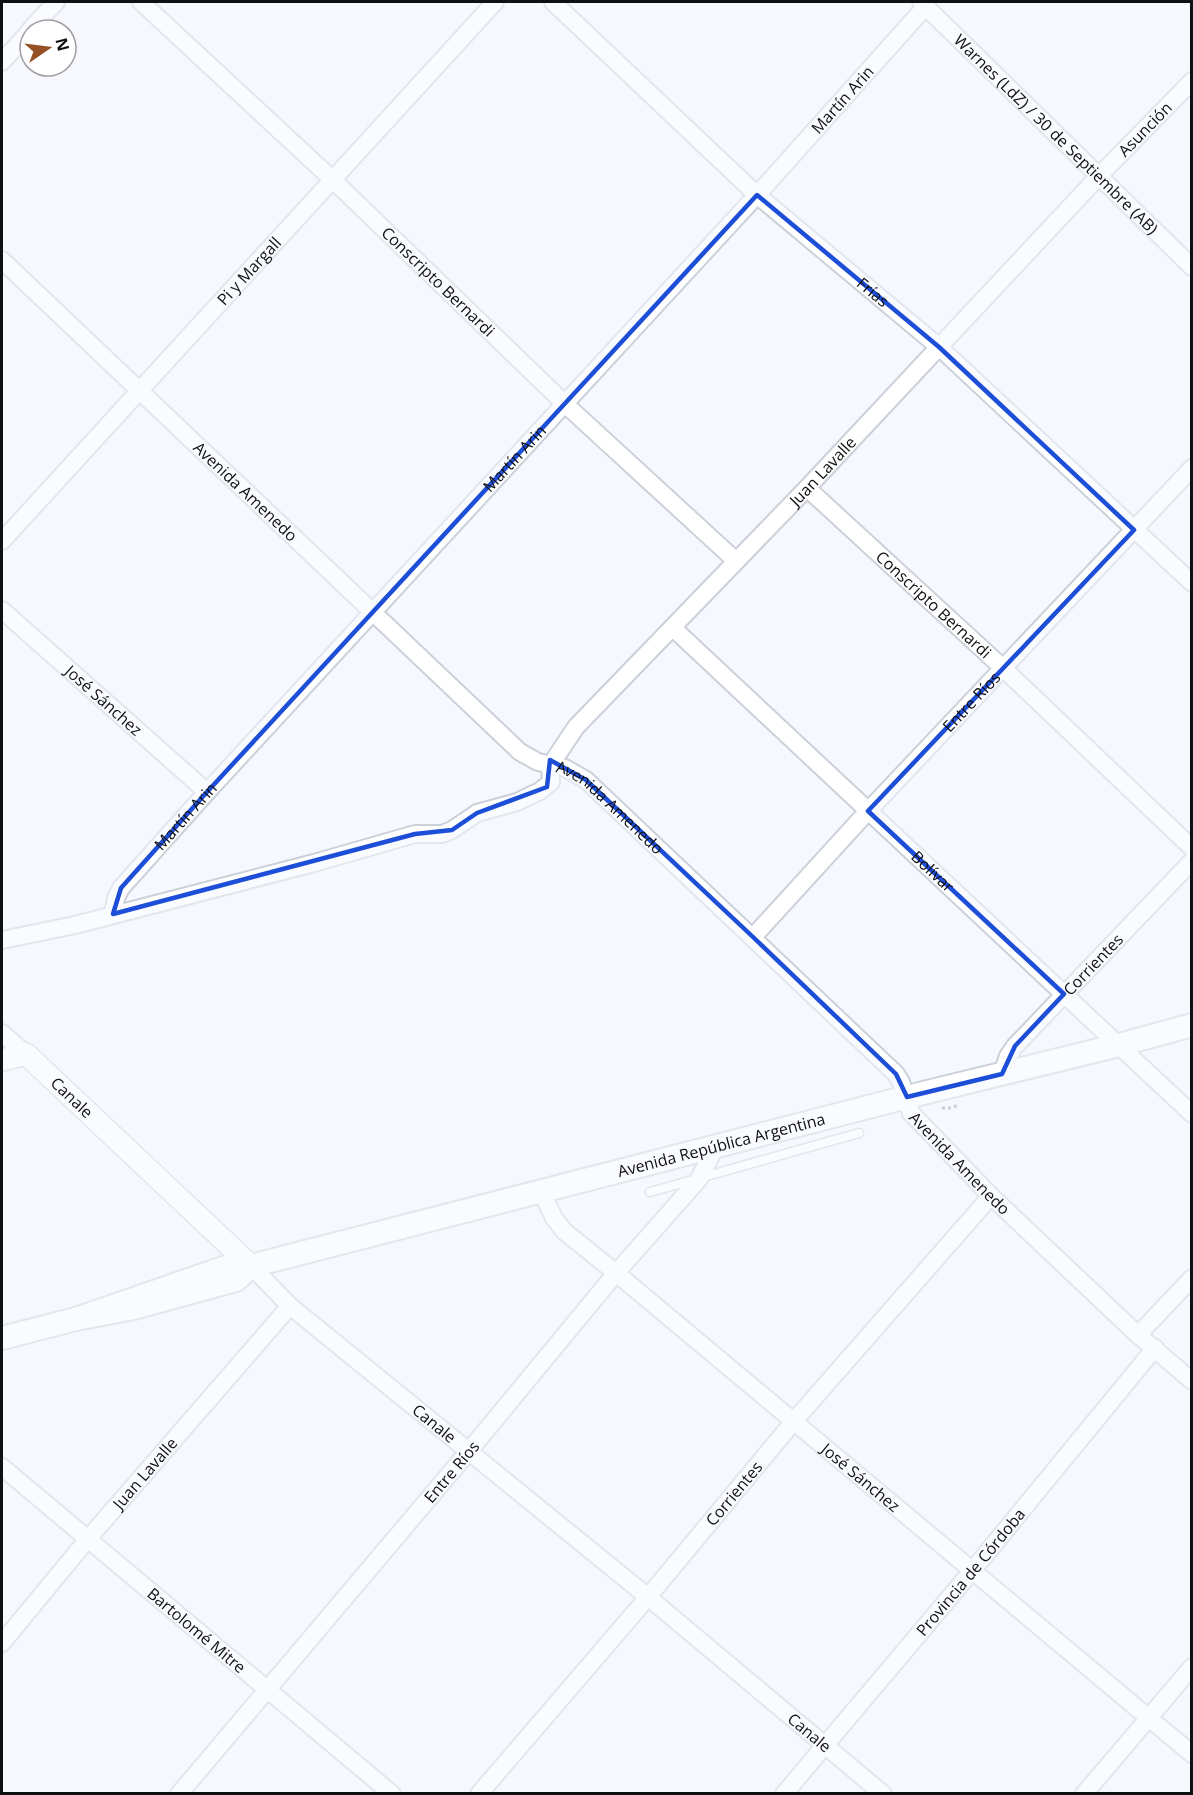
<svg xmlns="http://www.w3.org/2000/svg" width="1193" height="1795" font-family="'Open Sans',sans-serif">
<rect width="100%" height="100%" fill="#f5f8fe"/>
<g fill="none" stroke-linecap="round" stroke-linejoin="round">
<g stroke="#ccd0d8" stroke-width="11">
<path id="service" d="M 650,1192 L 859,1133"/>
</g>
<g stroke="#ccd0d8" stroke-width="20">
<g id="minor">
<path id="s1" d="M 141,2 L 333,180 L 565,404 L 736,561"/>
<path id="s2" d="M 553,2 L 757,195 L 939,347 L 1192,583"/>
<path id="s3" d="M 921,2 L 1192,267"/>
<path d="M 30,30 L 56,2"/>
<path d="M 2,62 L 30,31"/>
<path id="s4" d="M 2,260 L 520,752 L 538,762 L 565,768 L 586,780 L 896,1074 L 901,1082 L 911,1113 L 991,1196 L 1138,1335 L 1192,1381"/>
<path id="s5" d="M 807,488 L 1004,669 L 1192,848"/>
<path id="s6" d="M 2,541 L 495,2"/>
<path id="s7" d="M 2,610 L 207,792"/>
<path id="s8" d="M 673,628 L 1192,1114"/>
<path id="s9" d="M 113,914 L 116,898 L 121,888 L 207,792 L 757,195 L 926,6"/>
<path id="s10" d="M 753,937 L 868,811 L 1192,468"/>
<path id="s11" d="M 2,940 L 75,925 L 314,863 L 415,834 L 442,834 L 452,830 L 477,813 L 517,802 L 540,791 L 551,782 L 550,766 L 576,727 L 807,488 L 1099,176 L 1192,81"/>
<path d="M 2,1033 L 26,1054"/>
<path id="s12" d="M 1002,1074 L 1008,1056 L 1015,1046 L 1192,861"/>
<path id="s13" d="M 541,1191 L 554,1218 L 564,1231 L 616,1273 L 1192,1754"/>
<path id="s14" d="M 251,1266 L 290,1306 L 648,1597 L 883,1794"/>
<path d="M 1138,1335 L 1192,1278"/>
<path id="s15" d="M 2,1467 L 392,1794"/>
<path id="s16" d="M 2,1643 L 87,1540 L 290,1306"/>
<path id="s17" d="M 179,1794 L 469,1451 L 616,1273 L 699,1179 L 716,1146"/>
<path id="s18" d="M 479,1794 L 648,1597 L 794,1421 L 991,1196"/>
<path id="s19" d="M 784,1794 L 972,1571 L 1155,1348"/>
<path d="M 1084,1794 L 1192,1667"/>
</g>
</g>
<g stroke="#ccd0d8" stroke-width="24">
<g id="tertiary">
<path id="s20" d="M 2,1060 L 26,1054 L 251,1266"/>
</g>
</g>
<g stroke="#ccd0d8" stroke-width="26">
<g id="secondary">
<path id="s21" d="M 251,1266 L 236,1280 L 134,1308 L 76,1319 L 232,1265 L 251,1266 L 907,1097 L 1119,1045 L 1192,1025"/>
<path d="M 2,1338 L 76,1319"/>
</g>
</g>
<path stroke="#989a9f" stroke-width="3" stroke-dasharray="3 3" stroke-linecap="butt" d="M 942,1108 L 949,1108 L 959,1105"/>
<use href="#service" stroke="#fff" stroke-width="8"/>
<use href="#minor" stroke="#fff" stroke-width="16"/>
<use href="#tertiary" stroke="#fff" stroke-width="21"/>
<use href="#secondary" stroke="#fff" stroke-width="22"/>
</g>
<path d="M0 0H1193V1795H0ZM 757,195 L 939,347 L 1134,530 L 868,811 L 1064,994 L 1015,1046 L 1002,1074 L 907,1097 L 896,1074 L 753,937 L 586,780 L 550,760 L 547,787 L 477,813 L 452,830 L 415,834 L 113,914 L 121,888 L 207,792 Z" fill="#f5f8fe" fill-opacity=".55" fill-rule="evenodd"/>
<path fill="none" stroke="#1d4ed8" stroke-width="4.5" stroke-linejoin="round" d="M 757,195 L 939,347 L 1134,530 L 868,811 L 1064,994 L 1015,1046 L 1002,1074 L 907,1097 L 896,1074 L 753,937 L 586,780 L 550,760 L 547,787 L 477,813 L 452,830 L 415,834 L 113,914 L 121,888 L 207,792 Z"/>
<g text-anchor="middle" dominant-baseline="central" stroke-width="4.5" stroke-linejoin="round" paint-order="stroke">
<g font-size="16" fill="#0f1013" stroke="#fff">
<text stroke="none"><textPath href="#s9" startOffset="1096">Martín Arin</textPath></text>
<text stroke="none"><textPath href="#s11" startOffset="1464">Asunción</textPath></text>
<text stroke="none"><textPath href="#s3" startOffset="189">Warnes (LdZ) / 30 de Septiembre (AB)</textPath></text>
<text stroke="none"><textPath href="#s6" startOffset="366">Pi y Margall</textPath></text>
<text stroke="none"><textPath href="#s1" startOffset="408">Conscripto Bernardi</textPath></text>
<text stroke="none"><textPath href="#s2" startOffset="432">Frías</textPath></text>
<text stroke="none"><textPath href="#s9" startOffset="610">Martín Arin</textPath></text>
<text stroke="none"><textPath href="#s11" startOffset="994">Juan Lavalle</textPath></text>
<text stroke="none"><textPath href="#s4" startOffset="336">Avenida Amenedo</textPath></text>
<text stroke="none"><textPath href="#s5" startOffset="172">Conscripto Bernardi</textPath></text>
<text stroke="none"><textPath href="#s7" startOffset="136">José Sánchez</textPath></text>
<text stroke="none"><textPath href="#s10" startOffset="321">Entre Ríos</textPath></text>
<text stroke="none"><textPath href="#s4" startOffset="822">Avenida Amenedo</textPath></text>
<text stroke="none"><textPath href="#s9" startOffset="124">Martín Arin</textPath></text>
<text stroke="none"><textPath href="#s8" startOffset="356">Bolívar</textPath></text>
<text stroke="none"><textPath href="#s12" startOffset="144">Corrientes</textPath></text>
<text stroke="none"><textPath href="#s20" startOffset="88">Canale</textPath></text>
<text stroke="none"><textPath href="#s21" startOffset="855">Avenida República Argentina</textPath></text>
<text stroke="none"><textPath href="#s4" startOffset="1326">Avenida Amenedo</textPath></text>
<text stroke="none"><textPath href="#s14" startOffset="242">Canale</textPath></text>
<text stroke="none"><textPath href="#s17" startOffset="422">Entre Ríos</textPath></text>
<text stroke="none"><textPath href="#s16" startOffset="222">Juan Lavalle</textPath></text>
<text stroke="none"><textPath href="#s13" startOffset="432">José Sánchez</textPath></text>
<text stroke="none"><textPath href="#s18" startOffset="394">Corrientes</textPath></text>
<text stroke="none"><textPath href="#s19" startOffset="290">Provincia de Córdoba</textPath></text>
<text stroke="none"><textPath href="#s15" startOffset="254">Bartolomé Mitre</textPath></text>
<text stroke="none"><textPath href="#s14" startOffset="728">Canale</textPath></text>
</g>
</g>
<rect width="1193" height="1795" fill="none" stroke="#0f1013" stroke-width="6"/>
<g transform="translate(48 48) rotate(76)"><circle r="28" fill="#ffffff" stroke="#9f9fa1" stroke-width="1.5"/>
<path d="M0-4.5L10 22L0 15L-10 22Z" fill="#955125"/>
<text y="-9" font-size="16" font-weight="bold" text-anchor="middle" fill="#0f1013">N</text>
</g>
</svg>
